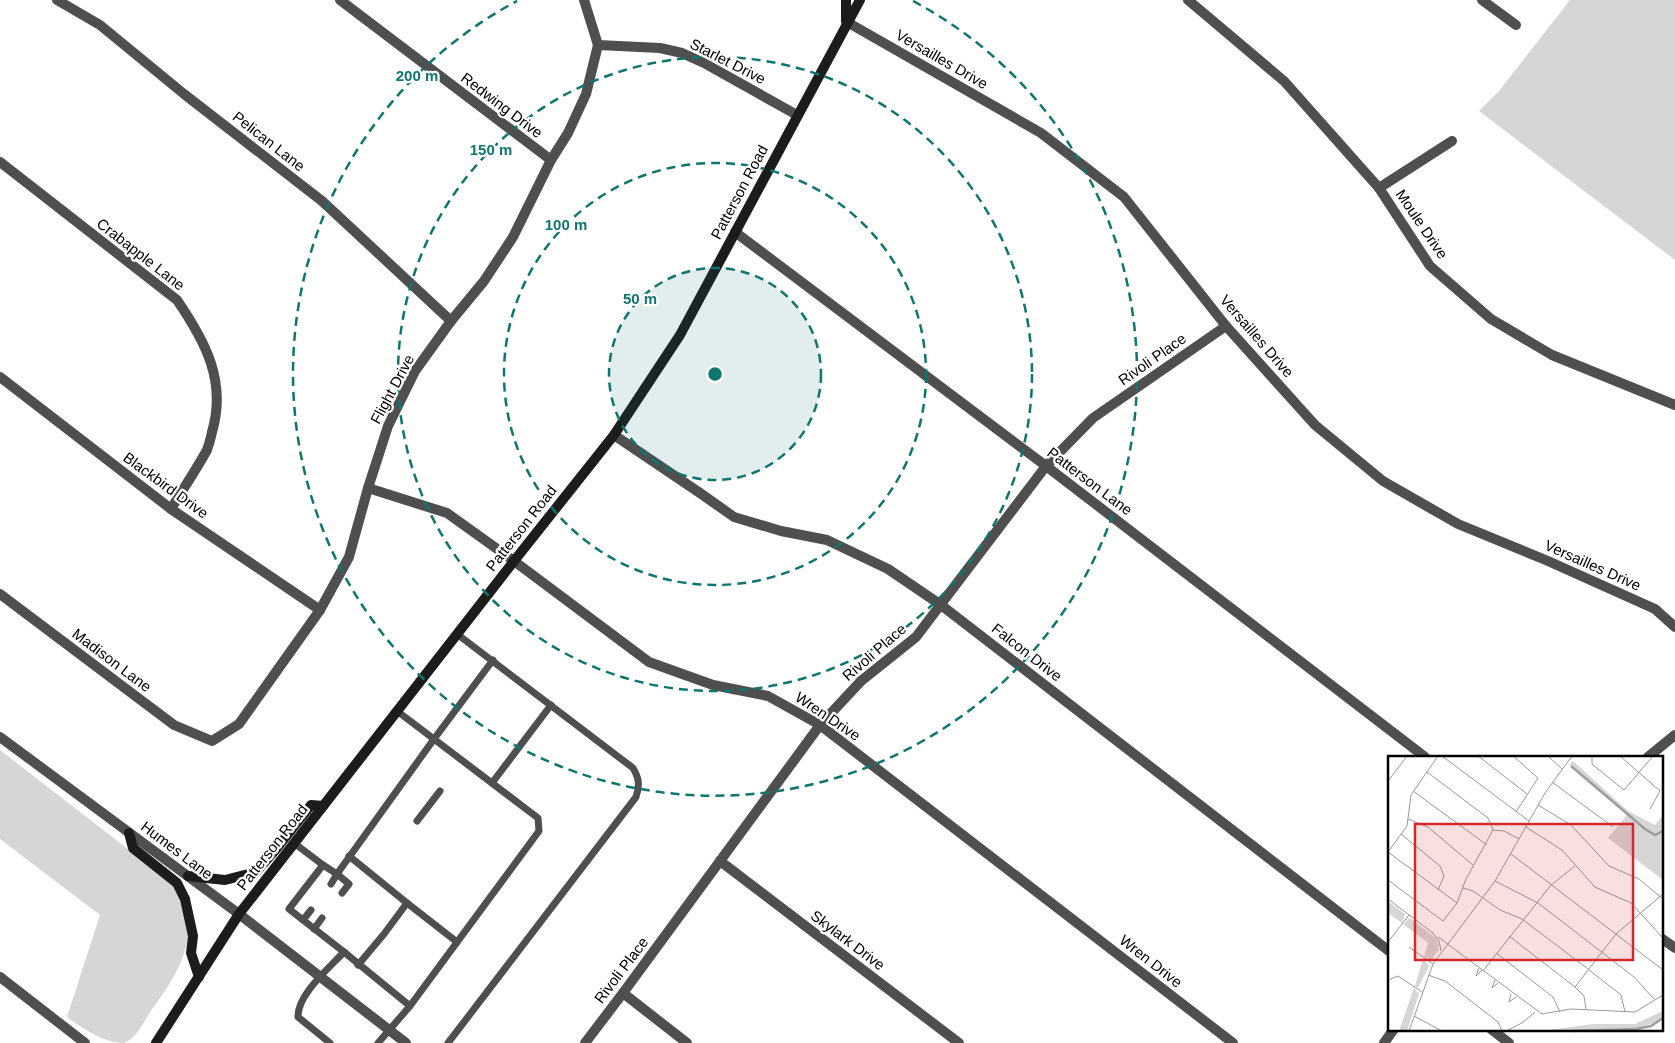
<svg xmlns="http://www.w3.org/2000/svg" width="1675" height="1043" font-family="Arial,sans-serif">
<rect width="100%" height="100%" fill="#fff"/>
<g fill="#d6d6d6">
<path d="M 1570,0 L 1675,0 L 1675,260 L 1479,111 L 1499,91 Z"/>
<path d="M 0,750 L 169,881 C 173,887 179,893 182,900 C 200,943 174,978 151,1011 C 144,1021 136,1039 124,1043 C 104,1043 82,1028 67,1017 L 100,915 L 0,839 Z"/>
</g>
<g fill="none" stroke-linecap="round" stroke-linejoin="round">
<g stroke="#4f4f4f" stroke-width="7">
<path d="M 492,783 L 551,705"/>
<path d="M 417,821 L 440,791"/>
<path d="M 294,843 L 323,865 L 289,909 L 344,952 C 329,968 297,995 298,1017 L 330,1043"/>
<path d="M 349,856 L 407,903 L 384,934 L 358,965"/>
<path d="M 323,865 L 337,874 L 434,739 L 493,660"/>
<path d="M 331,884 L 337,874 L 349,884 L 342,893"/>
<path d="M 407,903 L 457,942"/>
<path d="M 303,920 L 311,910"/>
<path d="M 314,929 L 322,918"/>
<path d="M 344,952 L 410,1006"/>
<path d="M 378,1043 L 410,1006 L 539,831 L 538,818 L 397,711"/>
<path d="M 448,1043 L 636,797 C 640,785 639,778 633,768 L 457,634"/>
</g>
<g stroke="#4f4f4f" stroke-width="10">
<path d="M 57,0 L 100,25 L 184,94 L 322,201 L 451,321"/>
<path d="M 340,0 L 551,160"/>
<path d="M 584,0 L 598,45 L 660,48 L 682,53 L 704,63 L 797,115"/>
<path d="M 1188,0 L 1284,81 L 1379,188 L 1430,266 L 1491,319 L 1552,355 L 1675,405"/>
<path d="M 1482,0 L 1516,25"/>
<path d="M 847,22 L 1041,133 L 1124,197 L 1226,326 L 1315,425 L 1383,481 L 1458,524 L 1548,561 L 1655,609 L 1675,627"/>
<path d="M 0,162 L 177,300 C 205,341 227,381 212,432 C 211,438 209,444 207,450 C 196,470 183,489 171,509"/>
<path d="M 1379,188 L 1452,141"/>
<path d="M 735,232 L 1046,466 L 1425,757"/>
<path d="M 0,377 L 171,509 L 320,610"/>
<path d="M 614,435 L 700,493 L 734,517 L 781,531 L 827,540 L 888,569 L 941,605 L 1389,951"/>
<path d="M 368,488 L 447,513 L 514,561 L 649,662 L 713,685 L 768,696 L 820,725 L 1233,1043"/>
<path d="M 0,594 L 174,725 L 212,741 L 239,724 L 320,610 L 349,557 L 368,488 L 388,426 L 415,371 L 451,321 L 484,281 L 513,237 L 551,160 L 568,133 L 586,94 L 598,45"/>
<path d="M 1648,757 L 1675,735"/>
<path d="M 720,861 L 959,1043"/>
<path d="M 239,914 L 406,1043"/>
<path d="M 1661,938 L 1675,948"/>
<path d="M 0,977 L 85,1043"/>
<path d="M 623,993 L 687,1043"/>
<path d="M 1491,1029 L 1509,1043"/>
<path d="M 585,1043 L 623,993 L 820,725 L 861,681 L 916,637 L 1046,466 L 1093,418 L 1226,326"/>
<path d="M 1384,1043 L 1394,1029"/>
</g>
<path stroke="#4f4f4f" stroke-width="10" d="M 0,737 L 239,914"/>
<g stroke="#1c1c1c" stroke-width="10">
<path d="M 846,21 L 846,0"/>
<path d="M 129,833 L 133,848 L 177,883 L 185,899 L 193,936 L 191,953 L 199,977"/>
<path d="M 188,876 L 225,880 L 256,872 L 277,848 L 311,805 L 323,806"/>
<path d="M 156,1043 L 239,914 L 514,561 L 614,435 L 680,335 L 860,0"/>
</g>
</g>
<circle cx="715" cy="374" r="106" fill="#0f766e" fill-opacity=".12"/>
<g fill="none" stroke="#0f766e" stroke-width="2.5" stroke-dasharray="9 6">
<circle cx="715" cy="374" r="106"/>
<circle cx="715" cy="374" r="211"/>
<circle cx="715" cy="374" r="317"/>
<path d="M913 1A422 422 0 1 1 517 1"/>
</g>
<g text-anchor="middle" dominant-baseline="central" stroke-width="4.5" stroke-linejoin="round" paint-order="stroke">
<g font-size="15" fill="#000" stroke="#fff">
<text transform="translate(942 59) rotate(30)">Versailles Drive</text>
<text transform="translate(728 61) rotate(27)">Starlet Drive</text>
<text transform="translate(502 105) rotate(37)">Redwing Drive</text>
<text transform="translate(269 141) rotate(38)">Pelican Lane</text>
<text transform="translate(739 192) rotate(-62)">Patterson Road</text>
<text transform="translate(1422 224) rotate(56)">Moule Drive</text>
<text transform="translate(141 254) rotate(38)">Crabapple Lane</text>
<text transform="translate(1257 336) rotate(49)">Versailles Drive</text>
<text transform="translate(1152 359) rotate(-35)">Rivoli Place</text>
<text transform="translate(392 389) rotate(-62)">Flight Drive</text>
<text transform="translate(1090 481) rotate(37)">Patterson Lane</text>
<text transform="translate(166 485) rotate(36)">Blackbird Drive</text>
<text transform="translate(521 528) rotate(-52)">Patterson Road</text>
<text transform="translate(1593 565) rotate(24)">Versailles Drive</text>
<text transform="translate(874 652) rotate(-41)">Rivoli Place</text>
<text transform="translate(1027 652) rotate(38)">Falcon Drive</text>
<text transform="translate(112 660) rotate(37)">Madison Lane</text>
<text transform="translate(828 716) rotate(34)">Wren Drive</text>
<text transform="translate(272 847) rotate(-52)">Patterson Road</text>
<text transform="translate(177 850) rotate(37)">Humes Lane</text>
<text transform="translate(848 940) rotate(37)">Skylark Drive</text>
<text transform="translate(1151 961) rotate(38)">Wren Drive</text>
<text transform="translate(621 970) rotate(-53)">Rivoli Place</text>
</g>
</g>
<g transform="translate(1388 756)">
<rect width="275" height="275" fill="#fff"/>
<path d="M 185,5 L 240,55 L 267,69 L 275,59 L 275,124 L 220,82 L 238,60 L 237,56 L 184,9 L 180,10 ZM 0,145 L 17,158 L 14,167 L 0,157 ZM 22,162 L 49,183 L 51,194 L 43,204 L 36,201 L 40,187 L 15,168 ZM 35,203 L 41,210 L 30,232 L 27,230 ZM 26,232 L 31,238 L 19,275 L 11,275 ZM 275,255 L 275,260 L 266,267 L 249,272 L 154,275 L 205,268 L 247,268 Z" fill="#d6d6d6"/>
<path fill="none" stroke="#9d9d9d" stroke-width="2.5" d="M 183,10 L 257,73 L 267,79 L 275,75M 184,275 L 248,273 L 263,270 L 275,262"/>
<path fill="none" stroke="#999" stroke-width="1" d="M 54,0 L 141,65M 90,0 L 139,38M 125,0 L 150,22M 160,0 L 174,13M 204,0 L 204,8 L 236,34 L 265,0M 232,0 L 272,35 L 262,53M 39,16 L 100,62 L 105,74 L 116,75 L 131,83M 0,25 L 19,0M 164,26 L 225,71M 25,35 L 99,89M 150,49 L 183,69 L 221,110 L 251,123 L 275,143M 128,56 L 150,22M 20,63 L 40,71 L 86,110M 138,71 L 174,94 L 207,131 L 243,147 L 275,182M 13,78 L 52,110 L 56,120 L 50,134M 0,96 L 19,70 L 23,39 L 50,0M 0,96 L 69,147M 123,98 L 275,214M 0,124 L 55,165 L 69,147 L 78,123 L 105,74M 107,125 L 150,147 L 246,221 L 266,243M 75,132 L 85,135 L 112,154 L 134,163 L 200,213 L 233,239 L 237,256M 0,143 L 45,177M 44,176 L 51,185 L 53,195M 121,180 L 187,231 L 196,240 L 198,253M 50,181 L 154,258 L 183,253 L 247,256 L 275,239M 0,186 L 21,159M 21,191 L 45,208M 108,197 L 165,241 L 172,256M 91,212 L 88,220 L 94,214M 95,215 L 163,129 L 187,110M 40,219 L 57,225 L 110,266 L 114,275M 0,224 L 10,220 L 34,236M 107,224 L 104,232 L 110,227M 187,231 L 228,178 L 275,138M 123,238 L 121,246 L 128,241M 26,260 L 54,275M 21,275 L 45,208 L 107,125 L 157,37 L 184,0M 118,275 L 134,267 L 147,256"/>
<path fill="#d62828" fill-opacity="0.15" stroke="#d62828" stroke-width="2.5" d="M 27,68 L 245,68 L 245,204 L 27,204 Z"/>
<rect width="275" height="275" fill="none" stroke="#000" stroke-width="2.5"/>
</g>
<circle cx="715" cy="374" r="8" fill="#0f766e" stroke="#fff" stroke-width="2.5"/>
<g font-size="15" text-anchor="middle" font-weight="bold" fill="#0f766e" stroke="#fff" stroke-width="4.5" stroke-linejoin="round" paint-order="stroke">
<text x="417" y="81">200 m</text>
<text x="491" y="155">150 m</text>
<text x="566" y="230">100 m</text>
<text x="640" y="304">50 m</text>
</g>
</svg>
